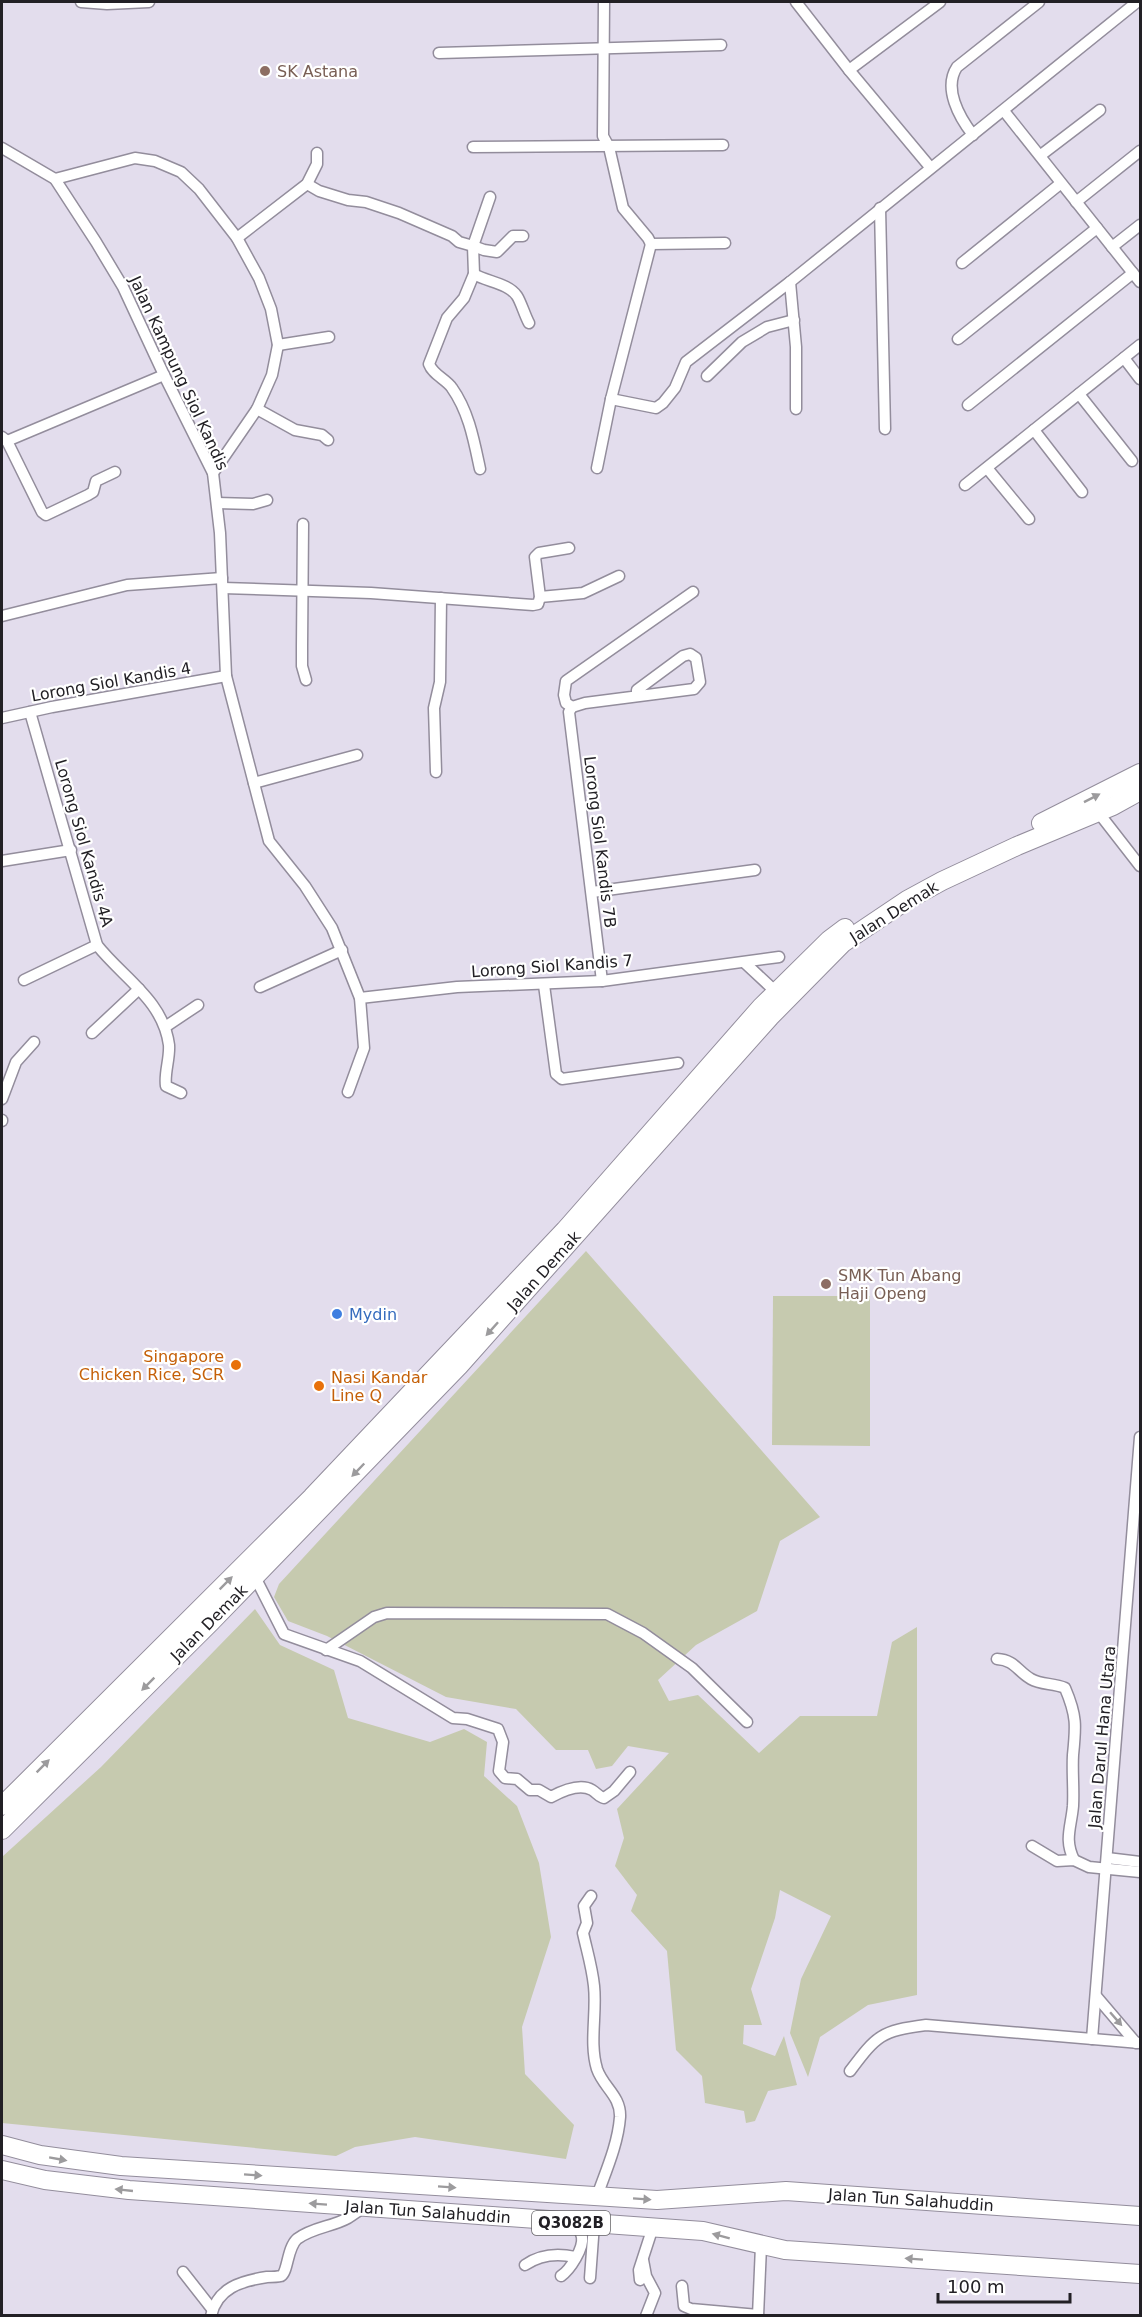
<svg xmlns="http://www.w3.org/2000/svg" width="1142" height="2317" font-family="'DejaVu Sans',sans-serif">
<rect width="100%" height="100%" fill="#e3dded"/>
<g fill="#c6caaf">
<path d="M 586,1251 L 820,1517 L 780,1541 L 757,1611 L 696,1645 L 658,1680 L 669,1701 L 698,1695 L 759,1753 L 800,1716 L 877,1716 L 892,1642 L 917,1627 L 917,1995 L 868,2005 L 820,2037 L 808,2077 L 790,2033 L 801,1979 L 831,1916 L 780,1890 L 775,1918 L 751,1989 L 762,2025 L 744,2025 L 743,2044 L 775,2056 L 784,2036 L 797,2085 L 768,2091 L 755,2121 L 746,2123 L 744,2111 L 705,2103 L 702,2076 L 676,2050 L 667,1951 L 631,1911 L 637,1895 L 615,1866 L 624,1838 L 617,1809 L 669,1753 L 628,1746 L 612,1766 L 596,1769 L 588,1750 L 556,1750 L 516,1709 L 446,1697 L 327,1636 L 288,1621 L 274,1597 L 279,1584 Z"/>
<path d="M 773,1296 L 870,1296 L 870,1446 L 772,1445 Z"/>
<path d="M 255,1609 L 280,1645 L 334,1670 L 348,1718 L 430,1742 L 464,1729 L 487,1742 L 484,1776 L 517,1806 L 539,1863 L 551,1937 L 522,2027 L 525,2074 L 574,2125 L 566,2159 L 415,2137 L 355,2147 L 336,2156 L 2,2123 L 2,1857 L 101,1767 Z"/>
</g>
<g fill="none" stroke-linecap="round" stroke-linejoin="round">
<g stroke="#938d9c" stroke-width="13">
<g id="minor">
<path d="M 81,2 L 107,4 L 149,2"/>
<path d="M 604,2 L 603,136 L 609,147 L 623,208 L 648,238 L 651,244 L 725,243"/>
<path d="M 796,2 L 849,70 L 930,167"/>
<path d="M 439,53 L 721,45"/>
<path d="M 849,70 L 940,2"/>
<path d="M 1004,111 L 1140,282"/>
<path d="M 973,135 C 959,117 943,88 957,67 L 1039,2"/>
<path d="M 473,147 L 723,145"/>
<path d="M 2,148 L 55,179 L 96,242 L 123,287 L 164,375 L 213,473 L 220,533 L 226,676 L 269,841 L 305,886 L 332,928 L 360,998 L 364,1048 L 348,1092"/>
<path d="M 1041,155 L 1100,110"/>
<path d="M 55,179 L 135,158 L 155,161 L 181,172 L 199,189 L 237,238 L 259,278 L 271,309 L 278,345 L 272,375 L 257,409 L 213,473"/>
<path d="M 307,184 L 319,191 L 348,200 L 366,202 L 399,213 L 452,236 L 459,242 L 473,246 L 474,274 L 464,298 L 447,318 L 429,364 C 433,375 446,379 452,388 C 469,412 474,441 480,469"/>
<path d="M 490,197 L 473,246 L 484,250 L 497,252 L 513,236 L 523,236"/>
<path d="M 1076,202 L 1140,151"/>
<path d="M 880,208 L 885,429"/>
<path d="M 237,238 L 307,184 L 317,164 L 317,153"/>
<path d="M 1112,247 L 1140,225"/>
<path d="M 962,263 L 1060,184"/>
<path d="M 474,274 C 487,282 508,283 517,296 C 521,302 525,316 529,323"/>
<path d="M 790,282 L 796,347 L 796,409"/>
<path d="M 958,339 L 1097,228"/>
<path d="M 278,345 L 329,337"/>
<path d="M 1124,358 L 1140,379"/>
<path d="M 707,376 L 742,342 L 767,327 L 794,320"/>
<path d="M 1079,394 L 1132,461"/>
<path d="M 611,399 L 656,408 L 663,403 L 675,388 L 686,362 L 790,282 L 1137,2"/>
<path d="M 968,405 L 1133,273"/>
<path d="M 257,409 L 295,430 L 322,435 L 328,440"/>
<path d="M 1034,430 L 1082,492"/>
<path d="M 2,437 L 7,441 L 164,375"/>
<path d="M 7,441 L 42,512 L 46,515 L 88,495 L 93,492 L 96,481 L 115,472"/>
<path d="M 597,468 L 611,399 L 651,244"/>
<path d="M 987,468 L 1029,519"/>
<path d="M 965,485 L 1140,345"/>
<path d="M 217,503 L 253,504 L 267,500"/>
<path d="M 303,524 L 302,646 L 302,666 L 306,680"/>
<path d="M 223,588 L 371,593 L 533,605 L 538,604 L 540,597 L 535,557 L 539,553 L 569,548"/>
<path d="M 540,597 L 583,593 L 619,576"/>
<path d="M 2,616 L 127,585 L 222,578"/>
<path d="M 572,707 L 569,712 L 602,981"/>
<path d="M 572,707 L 585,703 L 694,689 L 700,682 L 696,658 L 690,654 L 683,656 L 637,690 L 637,696"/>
<path d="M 572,707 L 566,703 L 564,695 L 566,681 L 693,592"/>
<path d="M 30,712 L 97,945 C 123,978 163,1000 169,1045 C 170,1059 164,1073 166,1086 L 181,1093"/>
<path d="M 2,718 L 52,707 L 226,676"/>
<path d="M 436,772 L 434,708 L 440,682 L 441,598"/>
<path d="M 254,783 L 357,755"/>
<path d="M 1098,812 L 1140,866"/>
<path d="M 2,861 L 71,850"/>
<path d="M 592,892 L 755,870"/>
<path d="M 745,963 L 776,992"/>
<path d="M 24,980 L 97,945"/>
<path d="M 544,985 L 556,1074 L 562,1079 L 678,1063"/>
<path d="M 260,987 L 342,950"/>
<path d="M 360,998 L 457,987 L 602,981 L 779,957"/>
<path d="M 165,1027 L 198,1005"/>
<path d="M 92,1033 L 139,989"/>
<path d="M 2,1099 L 16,1062 L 34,1042"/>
<path d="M 2,1120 L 2,1121"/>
<path d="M 255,1577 L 284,1634 L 360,1661 L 453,1718 L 467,1719 L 498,1729 L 503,1742 L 499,1771 L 505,1778 L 517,1779 L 530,1790 L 539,1790 L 551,1797 C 562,1791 580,1783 592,1790 C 597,1793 599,1797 604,1798 L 614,1791 L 630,1772"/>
<path d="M 326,1650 L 374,1617 L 387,1613 L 607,1614 L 643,1633 L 692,1668 L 747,1722"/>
<path d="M 997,1659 C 1015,1660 1017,1671 1031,1679 C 1041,1685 1054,1683 1065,1688 C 1077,1716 1076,1726 1073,1755 C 1072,1772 1074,1789 1073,1806 C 1071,1828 1064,1839 1074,1860"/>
<path d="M 1032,1846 L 1057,1861 L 1074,1860 L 1089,1867 L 1140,1872"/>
<path d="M 1107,1858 L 1140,1862"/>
<path d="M 591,1896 L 584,1906 L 587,1923 L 583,1933 C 587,1951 592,1967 594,1986 C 597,2013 589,2043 597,2069 C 603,2087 621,2096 620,2117 C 618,2144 606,2171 597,2196"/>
<path d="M 1096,1996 L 1136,2043"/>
<path d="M 1092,2039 L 1140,1437"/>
<path d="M 850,2071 C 877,2035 881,2031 926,2025 L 1140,2043"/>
<path d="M 643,2260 L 646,2276 L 655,2293 L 646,2316"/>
<path d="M 525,2265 C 541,2254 557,2253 575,2257"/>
<path d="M 183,2272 L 212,2309"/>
<path d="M 561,2276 C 570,2270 584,2248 582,2237 C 581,2232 578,2227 576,2223"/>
<path d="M 590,2278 L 594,2224"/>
<path d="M 640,2280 L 639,2270 L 653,2227"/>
<path d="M 682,2286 L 684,2306 L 691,2309 L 758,2315"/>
<path d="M 211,2316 C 217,2288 241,2281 267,2277 C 271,2277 277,2277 281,2276 C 288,2272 287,2248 297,2239 C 313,2227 332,2227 348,2218 C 353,2215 358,2211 363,2208"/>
<path d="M 758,2316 L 761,2246"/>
</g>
</g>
<g stroke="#938d9c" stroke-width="20">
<g id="trunk">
<path d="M 1041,823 L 1140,773"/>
<path d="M 2,1806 L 312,1497 L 565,1230 L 761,1007 L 829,940 L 845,928"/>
<path d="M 2,1830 L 211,1622 L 459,1366 L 770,1017 L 843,943 L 907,900 L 942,881 L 1017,846 L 1113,806 L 1140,791"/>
<path d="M 2,2145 L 40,2155 L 121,2166 L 657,2200 L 786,2191 L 1140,2216"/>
<path d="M 2,2170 L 45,2180 L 129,2190 L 703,2231 L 785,2250 L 1140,2274"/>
</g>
</g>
<use href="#minor" stroke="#fff" stroke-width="10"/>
<use href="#trunk" stroke="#fff" stroke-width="18"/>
</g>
<defs><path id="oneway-solid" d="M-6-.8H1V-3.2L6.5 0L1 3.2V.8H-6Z" transform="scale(1.5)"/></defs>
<g fill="#9c9b9d">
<use href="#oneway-solid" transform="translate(1092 798) rotate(-27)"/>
<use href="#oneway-solid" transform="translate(492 1329) rotate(132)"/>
<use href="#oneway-solid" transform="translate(358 1470) rotate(134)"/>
<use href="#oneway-solid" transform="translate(226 1583) rotate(-45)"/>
<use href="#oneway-solid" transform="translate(148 1684) rotate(135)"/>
<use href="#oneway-solid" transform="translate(43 1766) rotate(-45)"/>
<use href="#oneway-solid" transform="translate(1116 2019) rotate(49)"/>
<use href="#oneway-solid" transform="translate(58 2159) rotate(10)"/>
<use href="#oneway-solid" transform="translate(253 2175) rotate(4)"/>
<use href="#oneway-solid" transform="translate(447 2187) rotate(4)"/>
<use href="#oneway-solid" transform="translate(124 2190) rotate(-174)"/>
<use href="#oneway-solid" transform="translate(642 2199) rotate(4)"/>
<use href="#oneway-solid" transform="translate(318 2204) rotate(-176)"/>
<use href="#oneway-solid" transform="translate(721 2236) rotate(-165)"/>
<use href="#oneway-solid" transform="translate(914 2259) rotate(-176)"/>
</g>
<g fill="#8d6e63" stroke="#fff" stroke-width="2">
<circle cx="265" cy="71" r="6"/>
<circle cx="826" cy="1284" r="6"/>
</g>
<circle fill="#3f7fe0" stroke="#fff" stroke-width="2" cx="337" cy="1314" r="6"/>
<g fill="#e8710a" stroke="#fff" stroke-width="2">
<circle cx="236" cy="1365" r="6"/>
<circle cx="319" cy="1386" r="6"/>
</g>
<g text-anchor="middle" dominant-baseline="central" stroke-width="4.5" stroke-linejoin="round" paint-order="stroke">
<rect fill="#fff" stroke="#646366" stroke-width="1.5" x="532" y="2211" width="78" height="24" rx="4.5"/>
<g font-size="15" font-weight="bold" fill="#222025">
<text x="571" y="2223">Q3082B</text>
</g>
<g font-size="16" fill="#785e54" stroke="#fff" text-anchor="start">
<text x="277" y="71">SK Astana</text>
<text x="838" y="1275">SMK Tun Abang<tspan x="838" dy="18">Haji Openg</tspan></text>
</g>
<g font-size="16" fill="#222025" stroke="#fff">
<text transform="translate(179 373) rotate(65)">Jalan Kampung Siol Kandis</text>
<text transform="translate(111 682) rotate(-10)">Lorong Siol Kandis 4</text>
<text transform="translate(600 842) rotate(83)">Lorong Siol Kandis 7B</text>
<text transform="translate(84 843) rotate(74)">Lorong Siol Kandis 4A</text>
<text transform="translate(894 912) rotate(-32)">Jalan Demak</text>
<text transform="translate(552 966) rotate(-4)">Lorong Siol Kandis 7</text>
<text transform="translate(544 1271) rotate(-48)">Jalan Demak</text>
<text transform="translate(209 1623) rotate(-45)">Jalan Demak</text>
<text transform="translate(1102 1737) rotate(-85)">Jalan Darul Hana Utara</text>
<text transform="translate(911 2200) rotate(4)">Jalan Tun Salahuddin</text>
<text transform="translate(428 2212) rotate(4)">Jalan Tun Salahuddin</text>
</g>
<g font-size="16" fill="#366cbe" stroke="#fff" text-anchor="start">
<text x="349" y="1314">Mydin</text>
</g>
<g font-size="16" fill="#c56008" stroke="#fff" text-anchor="end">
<text x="224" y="1356">Singapore<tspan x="224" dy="18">Chicken Rice, SCR</tspan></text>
<text x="331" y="1377" text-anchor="start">Nasi Kandar<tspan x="331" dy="18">Line Q</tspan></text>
</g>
</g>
<rect width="1142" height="2317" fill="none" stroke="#222025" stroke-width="6"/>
<path d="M938 2293v9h132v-9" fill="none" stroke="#222025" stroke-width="3"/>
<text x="947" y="2293" font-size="18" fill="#222025" stroke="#ffffff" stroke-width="4.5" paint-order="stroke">100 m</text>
</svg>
